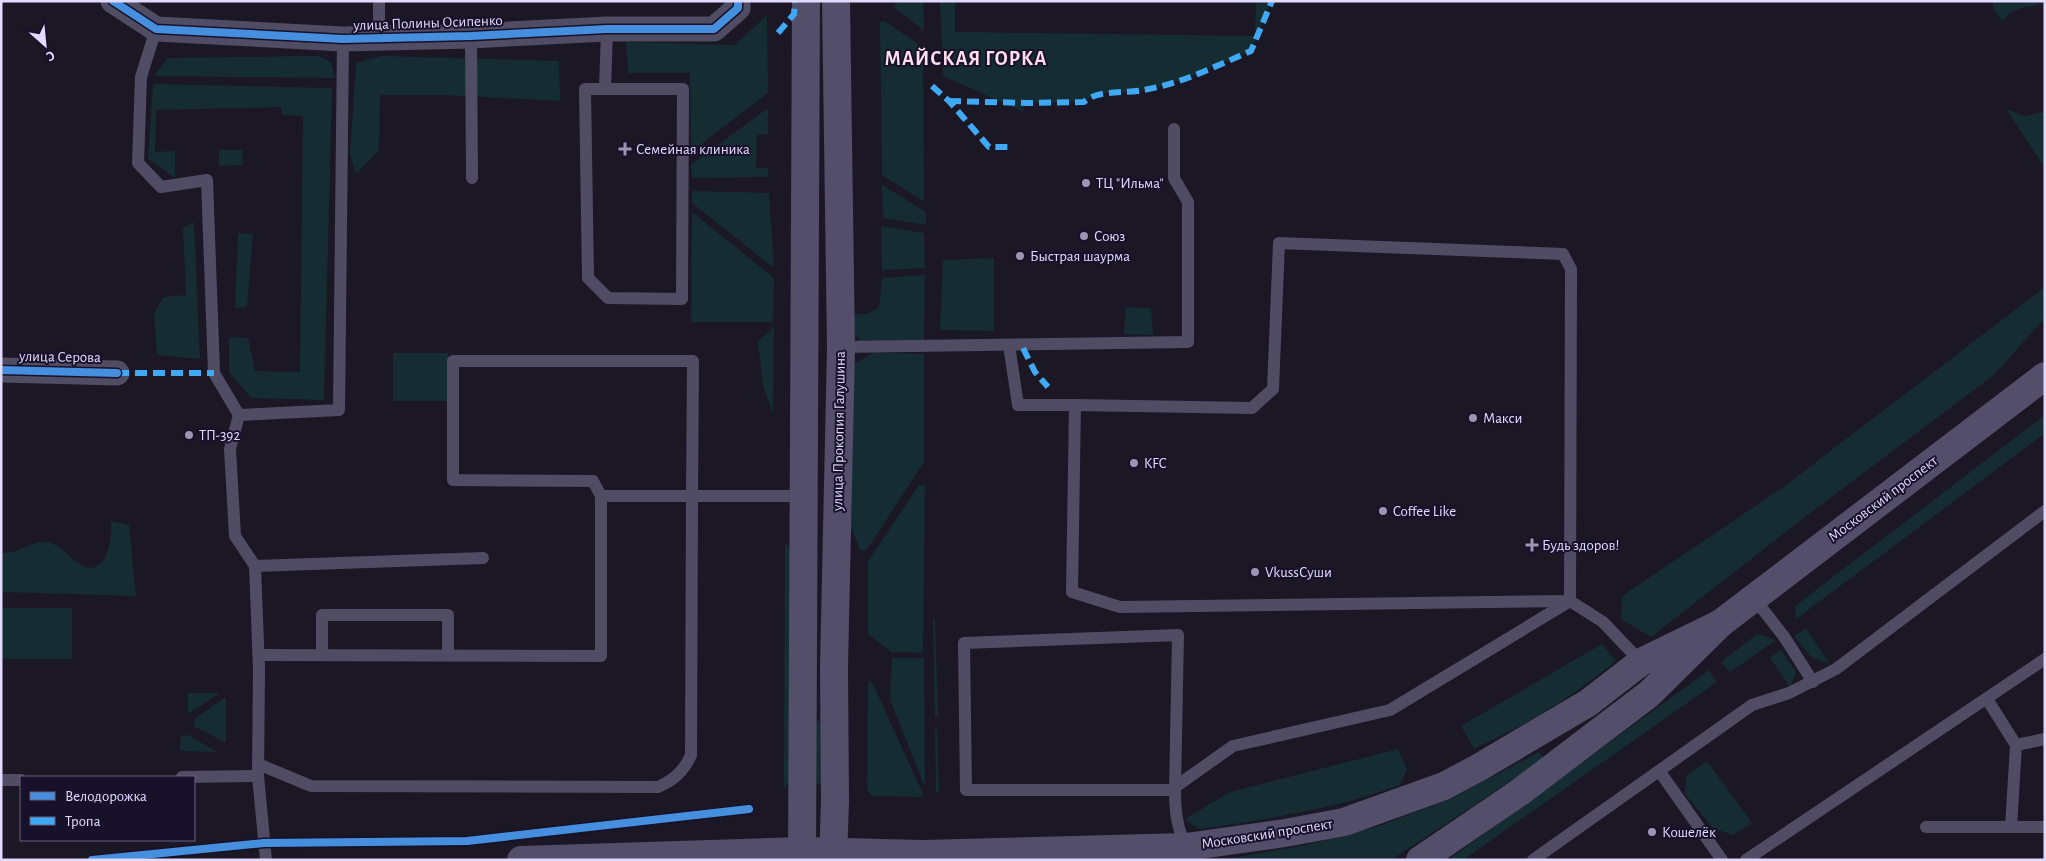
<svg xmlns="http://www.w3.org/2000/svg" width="2046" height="861" font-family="'Alegreya Sans',sans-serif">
<rect width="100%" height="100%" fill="#1b1724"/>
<g fill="#152d32">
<path d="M 898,1 L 923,1 L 924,31 L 894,7 Z"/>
<path d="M 940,1 L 955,1 L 955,32 L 1255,36 L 1256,1 L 1272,1 L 1251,51 C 1216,66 1181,84 1143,90 C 1125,94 1098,89 1084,102 L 1028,103 L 1024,106 L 1023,112 L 943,76 Z"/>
<path d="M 1992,1 L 2045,1 L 2045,3 C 2026,8 2017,5 2002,21 L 1994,10 Z"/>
<path d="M 767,15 L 768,93 L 691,152 L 690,73 L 628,73 L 626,42 L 735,45 Z"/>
<path d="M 884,21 L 917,43 L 923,53 L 924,202 L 882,175 L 880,22 Z"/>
<path d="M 318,56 L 331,62 L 335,78 L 154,76 L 168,58 Z"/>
<path d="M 381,56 L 559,61 L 560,101 L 443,95 L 380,95 L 379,150 L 356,174 L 350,154 L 356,63 Z"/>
<path d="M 153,84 L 332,88 L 324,400 L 251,398 L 229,372 L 229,337 L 248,338 L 255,371 L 300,372 L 303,116 L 282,115 L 281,107 L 156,110 L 155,152 L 175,151 L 175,178 L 148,159 Z"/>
<path d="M 768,108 L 768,134 L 757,135 L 756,168 L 768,168 L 768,177 L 692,178 L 691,165 Z"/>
<path d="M 2006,109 L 2025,116 L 2045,112 L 2045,168 Z"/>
<path d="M 219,150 L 242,150 L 243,165 L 219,166 Z"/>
<path d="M 882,185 L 926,212 L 926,225 L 883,218 Z"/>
<path d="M 692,191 L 769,193 L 774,268 L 692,203 Z"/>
<path d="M 692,212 L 774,278 L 773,322 L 691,322 Z"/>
<path d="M 194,222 L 200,359 L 157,355 L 154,314 L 163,297 L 186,295 L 183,228 Z"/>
<path d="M 881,226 L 924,233 L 925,268 L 882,270 Z"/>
<path d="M 238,233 L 253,234 L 247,307 L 235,308 Z"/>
<path d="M 994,258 L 994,331 L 940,330 L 943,260 Z"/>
<path d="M 925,275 L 924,340 L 861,341 L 856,336 L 850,322 L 853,314 L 868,314 L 879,307 L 882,278 Z"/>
<path d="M 2045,287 L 2045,318 L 1995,374 L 1810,513 L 1651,637 L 1621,619 L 1622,596 L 1782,488 Z"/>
<path d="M 1126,307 L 1151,308 L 1153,335 L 1124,334 Z"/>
<path d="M 774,326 L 773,414 L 763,386 L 758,342 Z"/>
<rect x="393" y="353" width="55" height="48"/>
<path d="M 873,353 L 924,354 L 924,462 L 866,551 L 860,550 L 851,526 L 854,364 Z"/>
<path d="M 2045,415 L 2045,433 L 1796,619 L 1795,606 Z"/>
<path d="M 919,485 L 925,485 L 923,653 L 891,652 L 868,634 L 868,561 Z"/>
<path d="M 111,521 L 129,525 L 136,596 L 1,592 L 1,553 C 18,554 30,541 46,542 C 65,543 84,582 102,562 C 110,553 112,533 111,521 Z"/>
<path d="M 785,543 L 790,548 L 790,780 L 784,788 Z"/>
<rect x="1" y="608" width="71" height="51"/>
<path d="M 933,619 L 935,619 L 938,717 L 935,717 Z"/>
<path d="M 1806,628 L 1830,664 L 1811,657 L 1794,636 Z"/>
<path d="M 1757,634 L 1776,640 L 1730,672 L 1721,662 Z"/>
<path d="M 1602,644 L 1616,661 L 1574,693 L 1528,722 L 1474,749 L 1461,726 Z"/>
<path d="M 1781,650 L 1796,672 L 1790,687 L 1770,658 Z"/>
<path d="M 892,658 L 924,658 L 925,784 L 922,780 L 891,702 L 890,696 Z"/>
<path d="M 1709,670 L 1717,682 L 1463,860 L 1448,860 Z"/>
<path d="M 868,680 L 872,682 L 923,794 L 922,797 L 872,796 L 867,790 Z"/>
<path d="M 188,693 L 220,693 L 188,714 Z"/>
<path d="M 226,697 L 226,743 L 194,726 L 195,718 Z"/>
<path d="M 816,721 L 823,721 L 823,783 L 816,784 Z"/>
<path d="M 935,727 L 937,727 L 939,792 L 936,792 Z"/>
<path d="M 188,735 L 217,752 L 180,751 L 181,736 Z"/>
<path d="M 1398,749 L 1407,769 L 1400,785 C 1336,809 1267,819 1199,829 L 1185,819 L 1230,792 Z"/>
<path d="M 1539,752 L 1544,759 L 1391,860 L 1221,860 L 1306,845 L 1382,825 L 1452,798 Z"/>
<path d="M 1707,761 L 1752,823 L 1733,835 L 1713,828 L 1685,794 L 1686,776 Z"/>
</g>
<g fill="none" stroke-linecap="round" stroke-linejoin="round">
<g stroke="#504c64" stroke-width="12">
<path d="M 156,29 L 141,77 L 138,163 L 161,187 L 207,180 L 214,373 L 239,415 L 339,410 L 343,39"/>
<path d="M 471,36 L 472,178"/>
<path d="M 379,38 L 379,1"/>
<path d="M 585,89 L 683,89 L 682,299 L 608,298 L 588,278 Z"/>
<path d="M 605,89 L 607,29"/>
<path d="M 1009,345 L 1018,405 L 1075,405 L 1072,592 L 1120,607 L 1570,601 L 1603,622 L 1641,662"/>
<path d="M 841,347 L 1188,342 L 1188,202 L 1174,178 L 1174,129"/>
<path d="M 1075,405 L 1252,408 L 1273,389 L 1279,243 L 1563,254 L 1571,269 L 1570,601"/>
<path d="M 239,415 L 230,449 L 235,536 L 255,566 L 483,558"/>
<path d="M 255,566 L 259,669 L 258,776 L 266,860"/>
<path d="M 1754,598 L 1785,638 L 1813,682"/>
<path d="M 259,655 L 601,656 L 601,496 L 593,481 L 453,480 L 453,361 L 693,361 L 692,496 L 804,496"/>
<path d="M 322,655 L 322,615 L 448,615 L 448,655"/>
<path d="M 1987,699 L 2016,745"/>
<path d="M 258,764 L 311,786 L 658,787 C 674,780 684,771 691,755 L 692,496 L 601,496"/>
<path d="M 1660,772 L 1722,860"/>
<path d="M 182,777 L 258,776"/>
<path d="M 1,780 L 21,780"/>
<path d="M 1175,787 L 1233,746 L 1390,710 L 1570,601"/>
<path d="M 1175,790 L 1178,635 L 964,643 L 966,790 L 1175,790 C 1175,812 1177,827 1186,847"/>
<path d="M 1926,827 L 2045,827"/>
<path d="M 2011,827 L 2016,745 L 2045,739"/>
<path d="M 1533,860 L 1752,705 L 1789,693 L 1836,669 L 2045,511"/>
<path d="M 1746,860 L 2045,659"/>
</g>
<g stroke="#504c64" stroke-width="25">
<path d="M 113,1 L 156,29 L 343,39 L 471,36 L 607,29 L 714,29 L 738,8 L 738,1"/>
<path d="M 1,370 L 117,373"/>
</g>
<g stroke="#534e6a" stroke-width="28">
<path d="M 521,860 L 802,851 L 923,854 L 1186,847 L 1285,833 L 1344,822 L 1444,786 L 1478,768 L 1588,703 L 1641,662 L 1721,623"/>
<path d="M 802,860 L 806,1"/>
<path d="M 833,860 L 835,801 L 834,667 L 841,347 L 836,1"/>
<path d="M 1420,860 L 1520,792 L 1649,694 L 1721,623 L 2045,376"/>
</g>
<g stroke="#3fa9f5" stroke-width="6" stroke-dasharray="12 6" stroke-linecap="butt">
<path d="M 778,33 L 794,14 L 795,1"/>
<path d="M 932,86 L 949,101 L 989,147 L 1010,147"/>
<path d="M 949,101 L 1028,103 L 1084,102 C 1098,89 1125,94 1143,90 C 1181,84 1216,66 1251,51 L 1272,1"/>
<path d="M 1023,348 L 1035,372 L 1048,387"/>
<path d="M 117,373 L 214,373"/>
</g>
<g stroke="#18112a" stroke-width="11">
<g id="cycleway">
<path d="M 113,1 L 156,29 L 343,39 L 471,36 L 607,29 L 714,29 L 738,8 L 738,1"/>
<path d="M 1,370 L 117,373"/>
<path d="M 92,860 L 264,843 L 467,841 L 749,809"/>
</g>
</g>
<use href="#cycleway" stroke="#468fdf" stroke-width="8"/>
</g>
<g fill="#9c96b2" stroke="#18112a" stroke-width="2">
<path d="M622.5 141.5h5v5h5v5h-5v5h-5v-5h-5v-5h5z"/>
<circle cx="1086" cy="183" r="5"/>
<circle cx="1084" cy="236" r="5"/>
<circle cx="1020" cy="256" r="5"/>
<circle cx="1473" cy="418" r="5"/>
<circle cx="189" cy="435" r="5"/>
<circle cx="1134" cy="463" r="5"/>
<circle cx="1383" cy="511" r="5"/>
<path d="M1529.5 537.5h5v5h5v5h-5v5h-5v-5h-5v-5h5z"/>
<circle cx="1255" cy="572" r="5"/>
<circle cx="1652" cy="832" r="5"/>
</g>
<g text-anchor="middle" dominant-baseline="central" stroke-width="4" stroke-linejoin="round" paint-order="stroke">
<g font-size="15" fill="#e2daff" stroke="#18112a">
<text transform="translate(428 23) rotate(-2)">улица Полины Осипенко</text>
<text transform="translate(60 357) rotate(1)">улица Серова</text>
<text transform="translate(839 431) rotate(-89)">улица Прокопия Галушина</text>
<text transform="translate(1883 499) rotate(-37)">Московский проспект</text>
<text transform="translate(1267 834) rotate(-9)">Московский проспект</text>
</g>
<g font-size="15" fill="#e2daff" stroke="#18112a" text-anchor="start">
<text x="636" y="149">Семейная клиника</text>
<text x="1096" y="183">ТЦ "Ильма"</text>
<text x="1094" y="236">Союз</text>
<text x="1030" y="256">Быстрая шаурма</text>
<text x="1483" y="418">Макси</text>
<text x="199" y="435">ТП-392</text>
<text x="1144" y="463">KFC</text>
<text x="1393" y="511">Coffee Like</text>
<text x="1542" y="545">Будь здоров!</text>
<text x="1265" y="572">VkussСуши</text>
<text x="1662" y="832">Кошелёк</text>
</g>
<g font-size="20" font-weight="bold" letter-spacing="1" fill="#ffdcee" stroke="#18112a">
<text x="966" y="59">МАЙСКАЯ ГОРКА</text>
</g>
</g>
<rect width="2046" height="861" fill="none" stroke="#e2daff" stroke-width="5"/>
<rect x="20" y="776" width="175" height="65" fill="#18112a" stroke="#69617f"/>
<rect x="30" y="792" width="25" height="8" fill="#468fdf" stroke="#69617f"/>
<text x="65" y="801" font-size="15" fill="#e2daff">Велодорожка</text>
<rect x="30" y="817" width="25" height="8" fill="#3fa9f5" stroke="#69617f"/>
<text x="65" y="826" font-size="15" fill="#e2daff">Тропа</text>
<g transform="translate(45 45) rotate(153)" stroke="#18112a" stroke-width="4" paint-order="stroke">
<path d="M0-4L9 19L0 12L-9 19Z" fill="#e2daff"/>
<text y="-8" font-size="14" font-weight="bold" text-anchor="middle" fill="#e2daff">С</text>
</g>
</svg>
